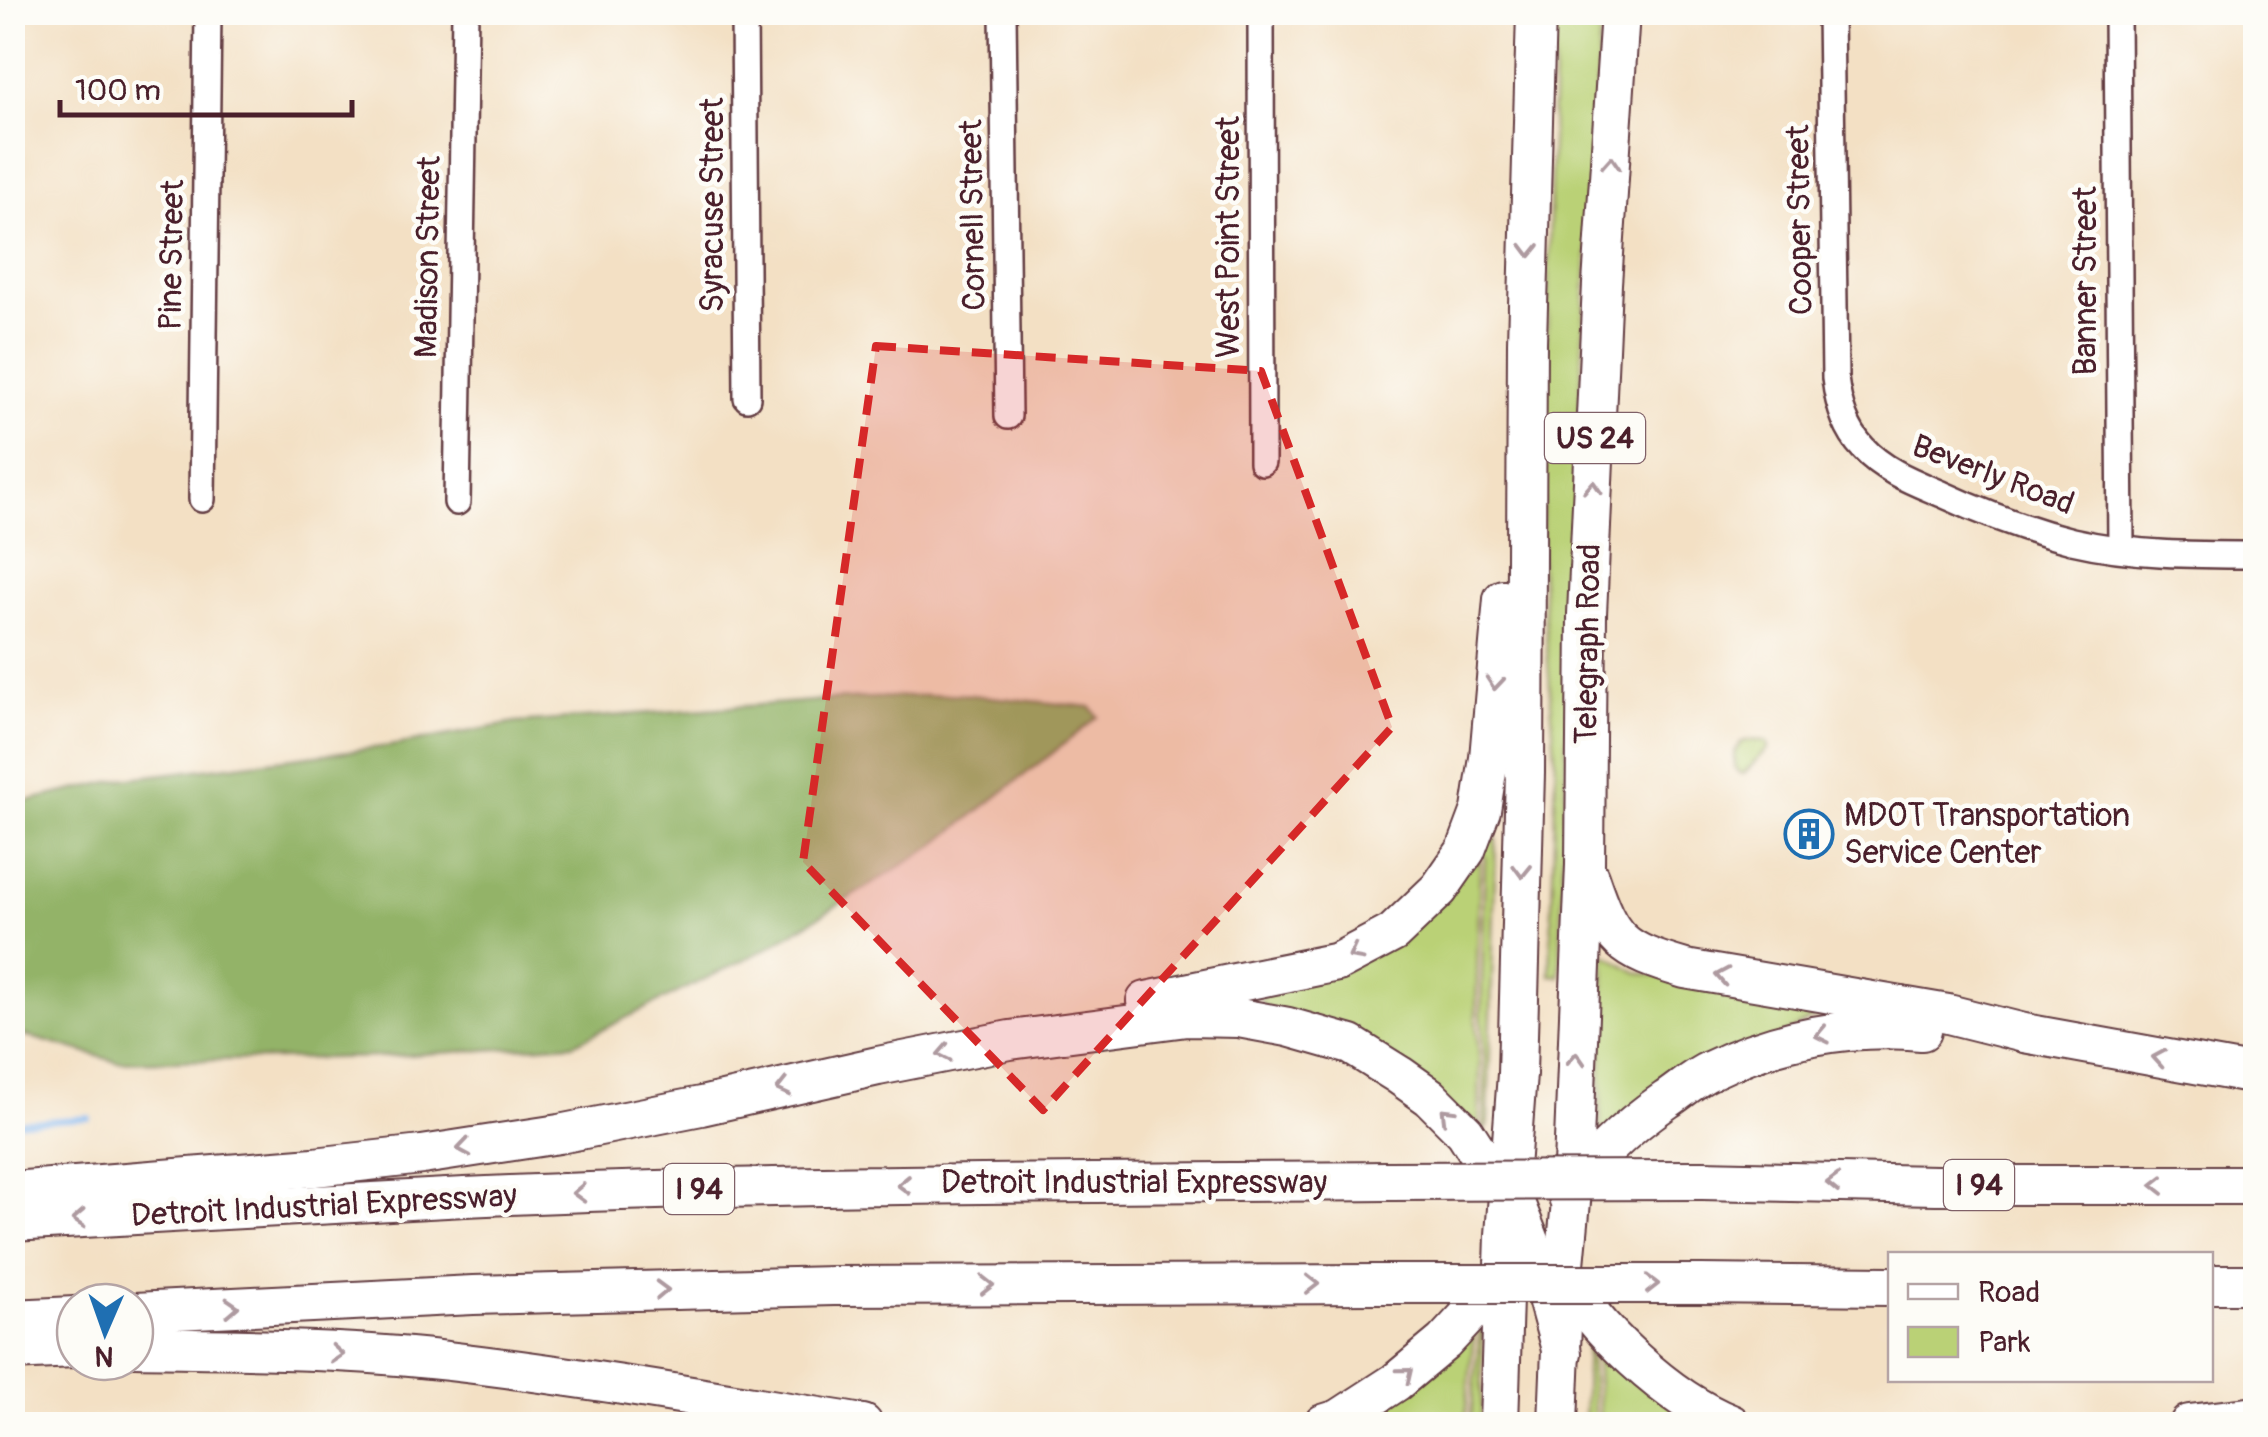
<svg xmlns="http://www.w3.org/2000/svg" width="2268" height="1437" font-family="Pangolin,sans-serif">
<rect width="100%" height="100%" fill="#fdfcf7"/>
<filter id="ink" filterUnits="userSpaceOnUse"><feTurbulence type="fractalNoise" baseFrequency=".01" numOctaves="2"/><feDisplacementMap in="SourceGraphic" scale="20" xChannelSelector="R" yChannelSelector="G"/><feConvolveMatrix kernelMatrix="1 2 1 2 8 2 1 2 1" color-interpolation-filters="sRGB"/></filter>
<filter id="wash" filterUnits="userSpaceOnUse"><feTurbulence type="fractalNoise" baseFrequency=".0048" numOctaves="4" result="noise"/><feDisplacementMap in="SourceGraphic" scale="40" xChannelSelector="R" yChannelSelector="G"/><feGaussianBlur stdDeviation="2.25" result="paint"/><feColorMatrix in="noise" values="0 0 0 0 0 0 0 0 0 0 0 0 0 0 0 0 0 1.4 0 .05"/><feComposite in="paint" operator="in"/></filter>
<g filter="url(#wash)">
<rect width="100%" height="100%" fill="#f3e0c4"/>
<g fill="#bad176" stroke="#827850" stroke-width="2.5">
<path d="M 1557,16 C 1571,25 1586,22 1600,27 C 1581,343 1567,660 1560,976 L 1550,975 L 1556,769 L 1541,569 L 1555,18 Z"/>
<path d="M 1747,740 L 1765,741 L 1768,744 L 1768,749 L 1744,773 L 1739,773 L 1735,768 L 1735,752 L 1740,743 Z"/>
<path d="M 1482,836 L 1492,837 L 1496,839 L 1488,1125 L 1484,1130 L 1485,1068 L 1481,1015 L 1485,857 L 1475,852 Z"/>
<path d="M 1480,860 L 1476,1023 L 1480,1067 L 1479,1129 L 1261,1004 L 1262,990 Z"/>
<path d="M 1600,949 L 1596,1143 L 1592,1143 Z"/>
<path d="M 1605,954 L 1636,972 L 1812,1005 L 1813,1018 L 1600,1138 Z"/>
<path d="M 1481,1320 L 1483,1325 L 1481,1424 L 1470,1424 Z"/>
<path d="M 1475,1323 L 1465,1424 L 1353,1424 Z"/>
<path d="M 1589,1338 L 1595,1424 L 1584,1424 L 1587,1340 Z"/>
<path d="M 1595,1339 L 1700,1424 L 1600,1424 Z"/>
</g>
<path fill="#93b367" stroke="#6e6949" stroke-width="2.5" d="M 961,694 L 1091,707 L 1098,717 L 934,846 L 766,949 L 573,1044 L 379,1057 L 118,1062 L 13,1032 L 13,804 L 122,779 L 390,746 L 515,723 L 827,700 Z"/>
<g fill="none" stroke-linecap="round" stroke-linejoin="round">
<path stroke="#7eb2ec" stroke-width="6" d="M 12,1123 L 89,1118"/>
</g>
</g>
<g filter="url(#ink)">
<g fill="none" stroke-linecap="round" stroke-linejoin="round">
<g stroke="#633c42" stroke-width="30">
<g id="minor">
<path d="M 744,12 L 747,398"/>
<path d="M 1003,12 L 1008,416"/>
<path d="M 1261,12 L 1262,462"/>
<path d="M 1830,12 L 1835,378 C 1838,404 1845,429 1863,448 C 1884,471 1914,482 1942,494 C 1983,513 2028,530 2072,541 C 2132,555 2194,555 2256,555"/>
<path d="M 2117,12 L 2121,548"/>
<path d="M 202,499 L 208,12"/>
<path d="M 457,502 L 465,12"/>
</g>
</g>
<g stroke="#633c42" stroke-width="42">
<g id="highway">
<path d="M 1589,877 C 1611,942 1620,950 1685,969 L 1948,1014 L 2024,1033 L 2256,1075"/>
<path d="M 1146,1001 L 1338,962 L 1393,933 L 1439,889 L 1466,850 L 1481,810 L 1489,758 L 1503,599"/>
<path d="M 1702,1180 L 1936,1185 L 2256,1185"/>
<path d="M 12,1191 L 314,1167 L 422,1155 L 559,1134 L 701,1106 L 878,1066 L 1010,1040 L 1187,1017 L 1239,1018 L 1288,1027 L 1351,1045 L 1399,1075 L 1430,1097 L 1465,1132 L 1481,1157 L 1509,1188 L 1534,1251 L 1562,1353"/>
<path d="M 1568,1197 C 1593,1157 1628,1126 1666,1100 C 1681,1090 1695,1077 1711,1070 C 1776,1038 1850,1024 1922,1031"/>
<path d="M 12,1222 C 163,1214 314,1204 465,1197 C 772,1183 1079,1183 1386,1181"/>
<path d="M 1562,1270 C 1591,1328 1670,1400 1731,1424"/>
<path d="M 1700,1284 L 1890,1286"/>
<path d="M 2210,1284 L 2256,1284"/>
<path d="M 135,1312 L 473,1295 L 834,1286 L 1380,1284"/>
<path d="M 12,1319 L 75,1316"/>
<path d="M 135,1347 C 239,1349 344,1349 448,1361 C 587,1377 725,1402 863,1424"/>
<path d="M 12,1351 L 75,1348"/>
<path d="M 1323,1424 L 1339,1419 L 1396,1382 L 1444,1342 L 1505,1276 L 1510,1267"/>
<path d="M 1499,1424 L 1505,1235 L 1517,1074 L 1525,773 L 1527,342 L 1536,12"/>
<path d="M 1558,1424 L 1564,1275 L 1572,1191 L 1585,865 L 1587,614 L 1602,284 L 1620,12"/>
<path d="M 2189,1424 L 2256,1416"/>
</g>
</g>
<use href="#minor" stroke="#fff" stroke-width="25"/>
<use href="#highway" stroke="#fff" stroke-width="38"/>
<g stroke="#633c42" stroke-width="42" stroke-linecap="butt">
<g id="highway-bridge">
<path d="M 1386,1181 L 1702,1180"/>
<path d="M 1380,1284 L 1700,1284"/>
</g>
</g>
<use href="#highway-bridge" stroke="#fff" stroke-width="38"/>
</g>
<defs><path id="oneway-chevron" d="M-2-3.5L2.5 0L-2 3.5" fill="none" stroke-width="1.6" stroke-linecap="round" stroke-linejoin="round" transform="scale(2.5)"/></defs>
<g stroke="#ae9aa0">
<use href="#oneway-chevron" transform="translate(1611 163) rotate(-86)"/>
<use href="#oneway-chevron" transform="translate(1530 250) rotate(91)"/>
<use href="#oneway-chevron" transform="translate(1593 488) rotate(-87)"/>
<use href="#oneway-chevron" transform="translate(1495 683) rotate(95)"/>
<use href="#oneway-chevron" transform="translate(1522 871) rotate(91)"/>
<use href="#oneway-chevron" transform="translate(1355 954) rotate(152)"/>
<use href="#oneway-chevron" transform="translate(1722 976) rotate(-170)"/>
<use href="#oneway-chevron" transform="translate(1822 1035) rotate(168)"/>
<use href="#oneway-chevron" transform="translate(944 1053) rotate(169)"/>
<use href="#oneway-chevron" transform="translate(2159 1058) rotate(-170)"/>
<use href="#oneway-chevron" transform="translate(1576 1059) rotate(-87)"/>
<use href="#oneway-chevron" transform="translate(783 1088) rotate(167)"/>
<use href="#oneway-chevron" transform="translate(1447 1114) rotate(-135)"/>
<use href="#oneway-chevron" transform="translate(464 1148) rotate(171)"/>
<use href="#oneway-chevron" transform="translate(1833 1183) rotate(-179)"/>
<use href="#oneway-chevron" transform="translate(904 1185) rotate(179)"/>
<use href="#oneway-chevron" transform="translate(2158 1185) rotate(180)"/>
<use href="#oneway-chevron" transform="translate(579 1193) rotate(178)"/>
<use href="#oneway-chevron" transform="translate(79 1219) rotate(177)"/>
<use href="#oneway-chevron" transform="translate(1312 1284)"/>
<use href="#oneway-chevron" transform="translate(1652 1284)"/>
<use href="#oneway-chevron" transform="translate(987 1285)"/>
<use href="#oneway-chevron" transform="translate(662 1290) rotate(-2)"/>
<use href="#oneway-chevron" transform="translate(232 1307) rotate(-3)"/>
<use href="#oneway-chevron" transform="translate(337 1354) rotate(4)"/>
<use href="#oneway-chevron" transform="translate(1406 1374) rotate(-39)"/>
</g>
</g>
<path fill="#d62828" fill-opacity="0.2" stroke="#d62828" stroke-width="8" stroke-dasharray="20 12" stroke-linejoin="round" d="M 876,346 L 1261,371 L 1392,727 L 1043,1110 L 803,862 Z"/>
<defs>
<g id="building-ring" transform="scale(2.5)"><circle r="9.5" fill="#fdfcf7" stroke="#1f6fb2" stroke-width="1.5"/><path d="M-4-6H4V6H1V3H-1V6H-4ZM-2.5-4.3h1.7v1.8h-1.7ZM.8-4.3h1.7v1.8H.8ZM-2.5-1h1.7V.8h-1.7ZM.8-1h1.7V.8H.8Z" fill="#1f6fb2"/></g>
</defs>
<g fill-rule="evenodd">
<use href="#building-ring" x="1809" y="834"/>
</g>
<g text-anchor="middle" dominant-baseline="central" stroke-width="9" stroke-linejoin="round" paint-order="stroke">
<g fill="#fdfcf7" stroke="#806168" stroke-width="2.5">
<rect x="1545" y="413" width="100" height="50" rx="8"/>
<rect x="1944" y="1160" width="70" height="50" rx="8"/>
<rect x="664" y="1164" width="70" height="50" rx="8"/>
</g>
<g font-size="30" font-weight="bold" fill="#4a1f2b">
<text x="1595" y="438">US 24</text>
<text x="1979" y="1185">I 94</text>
<text x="699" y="1189">I 94</text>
</g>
<g font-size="32" fill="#4a1f2b" stroke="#fdfcf7">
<text transform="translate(713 205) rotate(-90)">Syracuse Street</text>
<text transform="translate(973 215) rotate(-91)">Cornell Street</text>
<text transform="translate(1800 220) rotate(-91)">Cooper Street</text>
<text transform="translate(1229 237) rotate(-90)">West Point Street</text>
<text transform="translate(172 255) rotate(-89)">Pine Street</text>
<text transform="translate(428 257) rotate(-89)">Madison Street</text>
<text transform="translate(2086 281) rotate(-90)">Banner Street</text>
<text transform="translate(1993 475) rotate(21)">Beverly Road</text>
<text transform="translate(1588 644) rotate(-89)">Telegraph Road</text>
<text x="1134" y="1183">Detroit Industrial Expressway</text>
<text transform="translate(324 1206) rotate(-3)">Detroit Industrial Expressway</text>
</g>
<g font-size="32" fill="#4a1f2b" stroke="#fdfcf7" text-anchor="start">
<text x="1844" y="816">MDOT Transportation<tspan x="1844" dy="37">Service Center</tspan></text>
</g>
</g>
<rect width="2268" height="1437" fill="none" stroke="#fdfcf7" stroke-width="50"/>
<rect x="1888" y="1252" width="325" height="130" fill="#fdfcf7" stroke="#b5a4a5" stroke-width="2.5"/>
<rect x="1908" y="1284" width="50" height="15" fill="#ffffff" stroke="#b5a4a5" stroke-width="2.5"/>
<text x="1978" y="1302" font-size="30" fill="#4a1f2b">Road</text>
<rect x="1908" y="1327" width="50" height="30" fill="#bad176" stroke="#b5a4a5" stroke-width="2.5"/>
<text x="1978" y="1352" font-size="30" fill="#4a1f2b">Park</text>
<g transform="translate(105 1332) rotate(182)"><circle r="48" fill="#fdfcf7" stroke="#b5a4a5" stroke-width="2.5"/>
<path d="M0-8L18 38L0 25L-18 38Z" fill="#1f6fb2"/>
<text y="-15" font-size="28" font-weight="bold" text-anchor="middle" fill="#4a1f2b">N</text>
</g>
<path d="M60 100v15h292v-15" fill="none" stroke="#4a1f2b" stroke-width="5"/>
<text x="75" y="100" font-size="30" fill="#4a1f2b" stroke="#fdfcf7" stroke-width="8" paint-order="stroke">100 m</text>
</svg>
